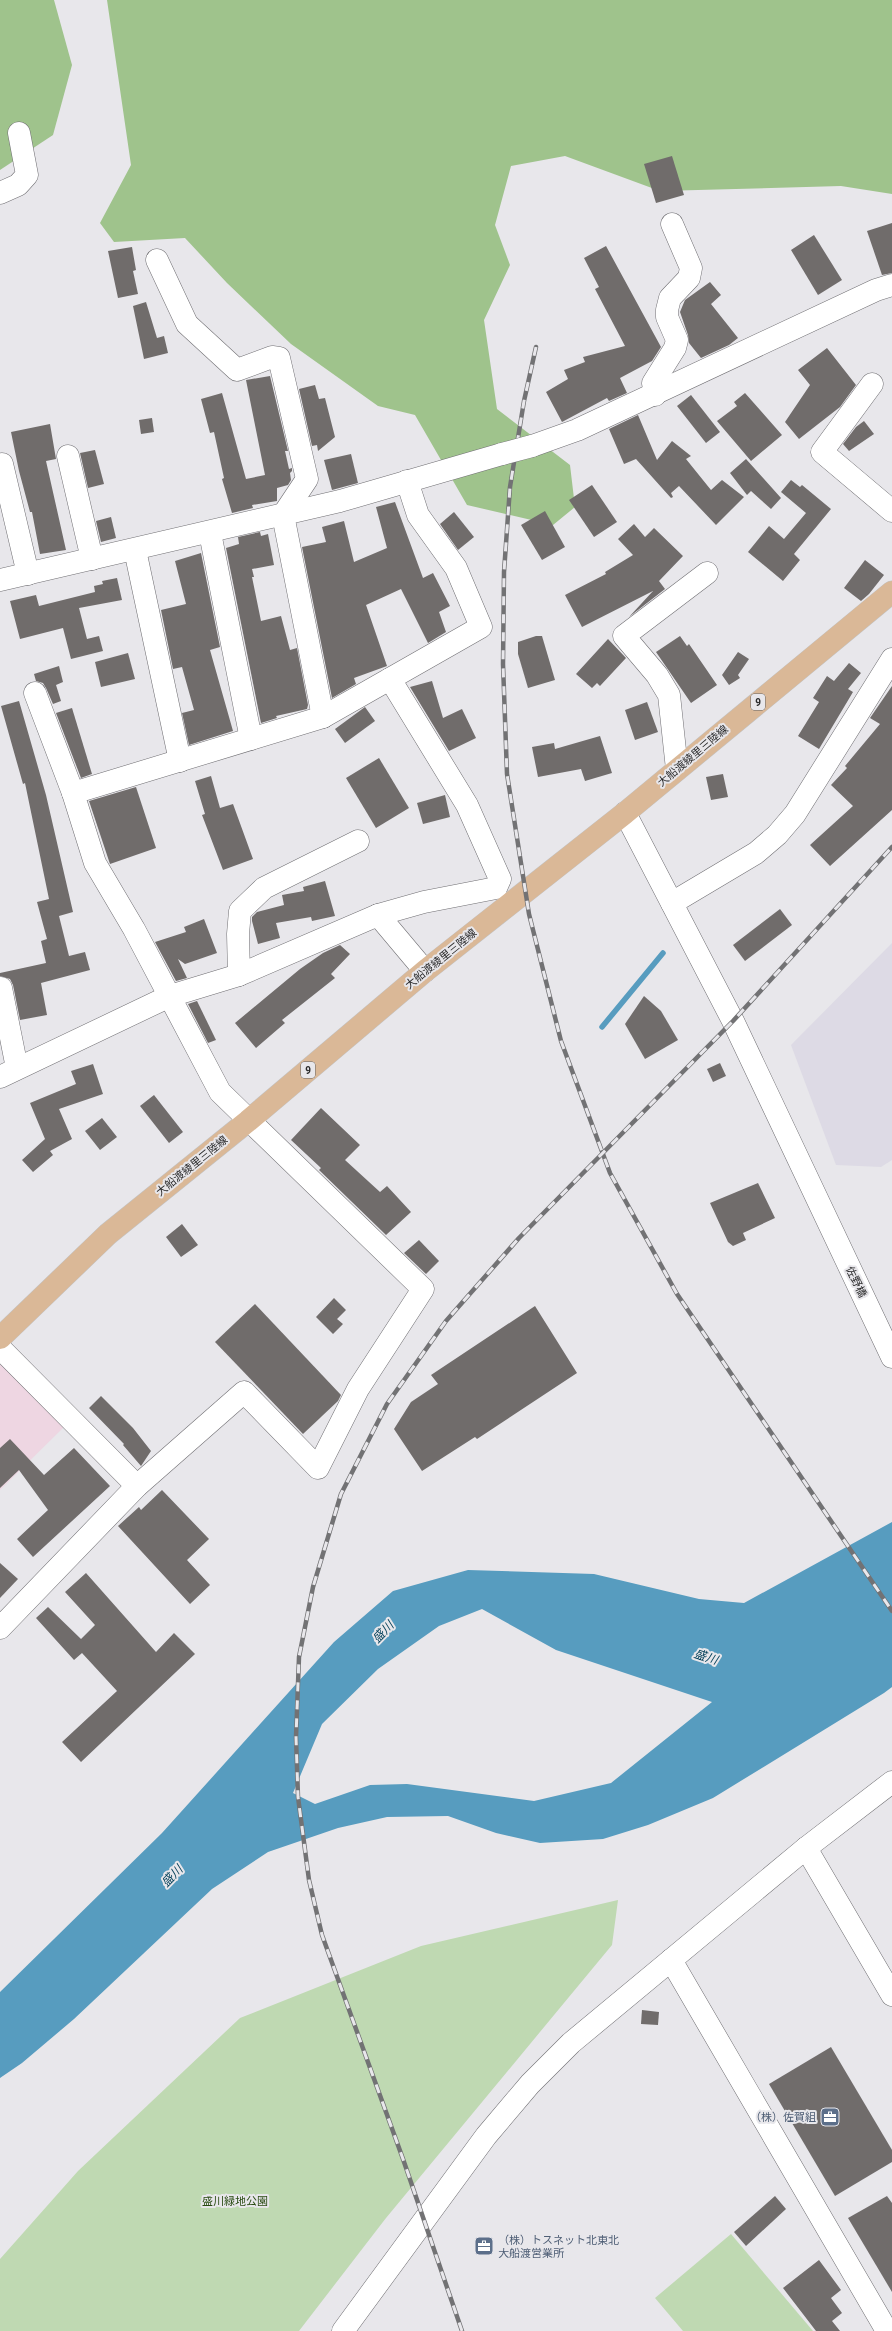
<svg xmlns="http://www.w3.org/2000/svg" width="892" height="2331" font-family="Roboto,'Noto Sans JP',sans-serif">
<rect width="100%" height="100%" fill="#e8e7eb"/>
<path fill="#eed6e2" d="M 5,1364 L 65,1426 L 0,1490 L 0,1365 Z"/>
<path fill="#dddae5" d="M 892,943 L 892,1160 L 881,1167 L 836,1165 L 791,1045 Z"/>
<g fill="#bfd9b2">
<path d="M 618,1900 L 612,1945 L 386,2218 L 299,2331 L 0,2331 L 0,2259 L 78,2171 L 240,2018 L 421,1946 Z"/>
<path d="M 731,2234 L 813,2331 L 683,2331 L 655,2298 Z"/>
</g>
<g fill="#9fc38c">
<path d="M 0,0 L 54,0 L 72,65 L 53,135 L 0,170 Z"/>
<path d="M 107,0 L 892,0 L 892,194 L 841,186 L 660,191 L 565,156 L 511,166 L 495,225 L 510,265 L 484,320 L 497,409 L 570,465 L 575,507 L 553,525 L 467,505 L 415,415 L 378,406 L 291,344 L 227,283 L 185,238 L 114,242 L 100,223 L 131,165 Z"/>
</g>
<path fill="#579cbf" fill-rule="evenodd" d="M 892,1522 L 892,1687 L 884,1693 L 713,1798 L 648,1825 L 603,1839 L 540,1843 L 496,1833 L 448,1816 L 387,1817 L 338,1828 L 268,1852 L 212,1889 L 74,2019 L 22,2063 L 0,2078 L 0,1992 L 162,1833 L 334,1642 L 393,1591 L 468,1570 L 594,1574 L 699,1599 L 744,1603 ZM 482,1609 L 556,1650 L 712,1702 L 611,1783 L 534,1801 L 407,1784 L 370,1785 L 315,1804 L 293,1793 L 322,1724 L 378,1669 L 439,1626 Z"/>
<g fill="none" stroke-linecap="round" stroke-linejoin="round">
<path stroke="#579cbf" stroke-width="5.5" d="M 602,1027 L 663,953"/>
</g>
<g fill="#706c6b">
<path d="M 672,156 L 684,195 L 656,203 L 644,164 Z"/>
<path d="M 892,223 L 892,273 L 882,275 L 867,231 Z"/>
<path d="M 814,235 L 842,280 L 818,295 L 791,250 Z"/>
<path d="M 606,246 L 661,347 L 652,361 L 620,378 L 627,393 L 609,401 L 607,398 L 562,422 L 546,392 L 568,379 L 564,370 L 585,362 L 583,357 L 625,346 L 595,289 L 599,287 L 584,258 Z"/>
<path d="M 132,247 L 136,270 L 133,271 L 138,294 L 118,298 L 108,251 Z"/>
<path d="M 710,282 L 721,295 L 711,304 L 738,338 L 729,345 L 701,358 L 689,343 L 688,335 L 680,312 L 685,300 Z"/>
<path d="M 146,302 L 157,338 L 164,336 L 168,353 L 144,359 L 133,306 Z"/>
<path d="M 827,348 L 856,385 L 840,407 L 799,439 L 785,422 L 810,385 L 798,370 Z"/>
<path d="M 270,376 L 288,451 L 285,451 L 289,469 L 292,468 L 292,471 L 290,473 L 291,480 L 288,485 L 277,488 L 277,501 L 252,505 L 253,508 L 232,513 L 222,479 L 224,478 L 214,432 L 210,433 L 201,399 L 222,393 L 246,479 L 265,475 L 246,380 Z"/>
<path d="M 315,385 L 319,399 L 325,398 L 335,437 L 318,451 L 317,445 L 312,446 L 299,389 Z"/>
<path d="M 745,393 L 782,435 L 751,461 L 717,421 L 737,406 L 734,402 Z"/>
<path d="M 691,395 L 720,432 L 706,443 L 677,406 Z"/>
<path d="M 638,415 L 657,460 L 672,441 L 691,456 L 686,459 L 711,490 L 722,480 L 744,497 L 716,525 L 679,486 L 671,493 L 673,497 L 671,498 L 636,459 L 624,464 L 609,429 Z"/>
<path d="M 152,418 L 154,432 L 141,434 L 139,420 Z"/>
<path d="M 864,421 L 874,434 L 849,451 L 843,444 L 856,427 Z"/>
<path d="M 50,424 L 56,459 L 46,461 L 66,550 L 40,554 L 32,512 L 30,512 L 19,471 L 11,432 Z"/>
<path d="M 95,450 L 104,484 L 88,488 L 80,453 Z"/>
<path d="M 351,454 L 358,483 L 332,490 L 324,460 Z"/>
<path d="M 746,459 L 781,498 L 771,509 L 751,491 L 747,495 L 730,473 Z"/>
<path d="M 791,480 L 800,487 L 802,485 L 831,509 L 794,554 L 800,560 L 783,581 L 748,552 L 769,526 L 784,539 L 806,513 L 781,492 Z"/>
<path d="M 592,485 L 617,522 L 594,537 L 569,500 Z"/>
<path d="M 395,502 L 423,578 L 433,573 L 450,606 L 439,612 L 446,632 L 428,643 L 401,589 L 366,605 L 387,666 L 354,678 L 356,684 L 332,698 L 302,547 L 326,542 L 322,527 L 344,521 L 354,562 L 387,548 L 376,507 Z"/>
<path d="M 545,511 L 565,547 L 542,560 L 521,525 Z"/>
<path d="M 454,512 L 474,537 L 458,550 L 440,524 Z"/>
<path d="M 111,517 L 116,538 L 101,542 L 96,521 Z"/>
<path d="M 634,524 L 645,537 L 654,528 L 683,556 L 659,581 L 665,589 L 629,617 L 653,591 L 582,627 L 565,595 L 606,574 L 605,572 L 633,555 L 618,539 Z"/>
<path d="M 260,532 L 261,536 L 268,534 L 274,565 L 252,569 L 254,577 L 252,577 L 261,621 L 281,616 L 290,650 L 297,648 L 308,705 L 307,709 L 276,716 L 277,718 L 261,723 L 226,548 L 239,544 L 238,537 Z"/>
<path d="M 201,553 L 220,647 L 210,650 L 233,731 L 189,745 L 182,713 L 194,710 L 182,667 L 173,669 L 161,610 L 186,604 L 175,561 Z"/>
<path d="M 865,560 L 884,575 L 869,594 L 861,601 L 844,588 Z"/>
<path d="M 117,578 L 122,600 L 79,608 L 87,639 L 99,636 L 103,651 L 71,659 L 63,628 L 20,639 L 10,601 L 36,595 L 39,606 L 95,592 L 94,586 L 103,584 L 102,581 Z"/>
<path d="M 536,636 L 542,636 L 555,680 L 528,688 L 518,654 L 518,642 Z"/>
<path d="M 680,636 L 687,646 L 689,644 L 717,685 L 691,703 L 656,652 Z"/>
<path d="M 608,639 L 626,658 L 600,686 L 597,683 L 592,688 L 576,674 Z"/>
<path d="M 738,652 L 749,659 L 738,675 L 740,678 L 729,685 L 722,675 Z"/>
<path d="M 128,653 L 135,679 L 101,687 L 95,662 Z"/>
<path d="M 849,663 L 861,673 L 848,689 L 853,692 L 819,749 L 798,736 L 819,702 L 813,698 L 827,676 L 834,681 Z"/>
<path d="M 59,666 L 63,682 L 56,685 L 61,701 L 53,704 L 46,688 L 43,683 L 36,681 L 34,674 Z"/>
<path d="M 432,681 L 443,718 L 462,709 L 476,738 L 449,751 L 410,687 Z"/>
<path d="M 892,686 L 892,810 L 830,866 L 810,845 L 853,806 L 831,785 L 847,768 L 845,766 L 880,724 L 870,718 Z"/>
<path d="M 19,701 L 46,795 L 73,912 L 59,916 L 69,956 L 85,952 L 90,970 L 41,983 L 47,1015 L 20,1020 L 13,985 L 10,979 L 0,976 L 0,973 L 46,963 L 41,941 L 47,939 L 37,902 L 49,899 L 25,783 L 23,784 L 1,706 Z"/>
<path d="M 647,702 L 658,732 L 635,740 L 625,710 Z"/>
<path d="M 365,707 L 375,721 L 345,743 L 335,729 Z"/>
<path d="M 72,708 L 92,774 L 81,778 L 56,713 Z"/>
<path d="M 600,736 L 612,773 L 585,781 L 581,769 L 538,777 L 532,747 L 554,743 L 555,749 Z"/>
<path d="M 379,758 L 409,808 L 376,828 L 346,778 Z"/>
<path d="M 723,774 L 728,797 L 711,800 L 706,777 Z"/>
<path d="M 211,776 L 220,808 L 233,804 L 253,859 L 223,870 L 202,815 L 205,814 L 195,781 Z"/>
<path d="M 136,787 L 156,848 L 110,864 L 89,801 Z"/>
<path d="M 445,795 L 450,817 L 423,824 L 417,803 Z"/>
<path d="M 325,881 L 335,916 L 312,921 L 311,917 L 276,923 L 280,938 L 258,944 L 252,921 L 252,917 L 257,912 L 284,905 L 282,895 L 304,891 L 303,887 Z"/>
<path d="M 780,909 L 792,925 L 745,961 L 733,945 Z"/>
<path d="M 204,919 L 217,953 L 185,964 L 178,959 L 187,978 L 176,981 L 155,942 L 186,932 L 184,927 Z"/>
<path d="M 340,945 L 350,954 L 331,974 L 335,978 L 282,1020 L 285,1023 L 256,1048 L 235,1023 L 300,969 L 323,953 Z"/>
<path d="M 644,996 L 661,1011 L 678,1040 L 645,1059 L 625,1024 Z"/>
<path d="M 197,1001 L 216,1040 L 208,1043 L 188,1004 Z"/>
<path d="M 720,1063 L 726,1076 L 713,1082 L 707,1069 Z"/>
<path d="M 93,1064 L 103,1094 L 59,1109 L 72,1139 L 50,1151 L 53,1155 L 33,1172 L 22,1160 L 45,1139 L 30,1103 L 76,1084 L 71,1071 Z"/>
<path d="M 154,1095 L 183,1132 L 169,1143 L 140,1106 Z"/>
<path d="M 321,1108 L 360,1145 L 345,1160 L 380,1192 L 387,1186 L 411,1212 L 386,1235 L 319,1170 L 321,1168 L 291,1140 Z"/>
<path d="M 102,1118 L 117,1137 L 100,1150 L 85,1131 Z"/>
<path d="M 758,1183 L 775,1218 L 743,1233 L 746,1240 L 733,1246 L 728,1242 L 710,1203 Z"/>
<path d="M 182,1224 L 198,1245 L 181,1257 L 166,1237 Z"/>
<path d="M 419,1240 L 439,1261 L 426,1274 L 404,1253 Z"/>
<path d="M 334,1298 L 346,1310 L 337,1319 L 343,1324 L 333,1334 L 316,1317 Z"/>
<path d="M 255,1304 L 341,1395 L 338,1401 L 303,1434 L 215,1342 Z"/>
<path d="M 535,1306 L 577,1373 L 477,1439 L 475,1437 L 422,1471 L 394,1429 L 411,1402 L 438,1384 L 431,1375 Z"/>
<path d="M 101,1396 L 133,1428 L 151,1451 L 141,1466 L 123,1445 L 124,1444 L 89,1408 Z"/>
<path d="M 10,1439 L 44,1475 L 74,1448 L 110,1486 L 33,1557 L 17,1539 L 48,1510 L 19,1470 L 0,1488 L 0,1448 Z"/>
<path d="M 162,1490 L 209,1539 L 187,1560 L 210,1585 L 190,1604 L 118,1526 L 139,1507 L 141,1510 Z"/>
<path d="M 0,1563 L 18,1579 L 0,1598 Z"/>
<path d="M 86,1573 L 156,1652 L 174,1633 L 195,1654 L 81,1762 L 62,1742 L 117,1691 L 82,1653 L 74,1660 L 36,1618 L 48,1607 L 81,1639 L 95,1625 L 65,1592 Z"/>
<path d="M 642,2010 L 659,2012 L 658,2025 L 641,2024 Z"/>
<path d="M 831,2047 L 892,2150 L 892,2162 L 835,2196 L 769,2084 Z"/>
<path d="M 775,2196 L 786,2209 L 746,2246 L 734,2232 Z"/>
<path d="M 887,2196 L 892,2203 L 892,2292 L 848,2218 Z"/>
<path d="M 819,2260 L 841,2290 L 831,2298 L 842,2313 L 832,2321 L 840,2331 L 816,2331 L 783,2288 Z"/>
</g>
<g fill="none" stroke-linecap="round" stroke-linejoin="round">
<g stroke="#706f73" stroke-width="23">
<g id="minor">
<path d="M 0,193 L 18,185 L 27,175 L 19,133"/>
<path d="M 157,260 L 187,324 L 237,370 L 272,357 L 279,358 L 307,479 L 283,515 L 323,717"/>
<path d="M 872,384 L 822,452 L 892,511"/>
<path d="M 655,395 L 653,383 L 675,348 L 677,340 L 667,317 L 667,310 L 670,298 L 689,278 L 691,268 L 672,224"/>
<path d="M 532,446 L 577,430 L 876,290 L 892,285"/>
<path d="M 68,456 L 92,559"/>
<path d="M 0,465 L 2,464 L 28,574"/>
<path d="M 210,533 L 251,739"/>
<path d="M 135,550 L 180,761"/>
<path d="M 0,580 L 340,501 L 502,454"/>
<path d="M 35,693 L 73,793"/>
<path d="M 677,769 L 669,695 L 657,675 L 624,636 L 707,573"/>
<path d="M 625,813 L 733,1021 L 892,1357"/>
<path d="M 672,903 L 756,853 L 777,835 L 795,814 L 892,659"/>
<path d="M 378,915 L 424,902 L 496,888 L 500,879 L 467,805 L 390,679"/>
<path d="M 239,975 L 238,934 L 240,911 L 264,888 L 358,841"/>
<path d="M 1,988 L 17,1068"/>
<path d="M 0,1077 L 170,996 L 239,975 L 378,915 L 425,971"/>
<path d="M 0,1348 L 137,1486"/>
<path d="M 0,1628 L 137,1486 L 244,1392 L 318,1468 L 358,1389 L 423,1289 L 220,1092 L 134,929 L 95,863 L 73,793 L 323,717 L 481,627 L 456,568 L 418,515 L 407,481"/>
<path d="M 806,1848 L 892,1995"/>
<path d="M 671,1960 L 887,2331"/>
<path d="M 343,2331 L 486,2136 L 530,2084 L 571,2043 L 806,1848 L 892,1782"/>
</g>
</g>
<g stroke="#c3c3c3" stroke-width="23">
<path id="major" d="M 0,1338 L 108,1234 L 248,1121 L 425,971 L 625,813 L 892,592"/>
</g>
<use href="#minor" stroke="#fff" stroke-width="22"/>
<use href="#major" stroke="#dab897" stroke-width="22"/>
<g stroke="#727274" stroke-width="4.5">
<g id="rail">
<path d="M 536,347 L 524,401 L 510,487 L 504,572 L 503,664 L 507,774 L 529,914 L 561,1041 L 610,1173 L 677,1294 L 892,1611"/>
<path d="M 462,2331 L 403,2159 L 322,1935 L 309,1880 L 298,1797 L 296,1737 L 299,1657 L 313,1587 L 341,1494 L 387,1404 L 446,1321 L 519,1238 L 733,1021 L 892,847"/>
</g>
</g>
<use href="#rail" stroke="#e8e7eb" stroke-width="3" stroke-dasharray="9" stroke-linecap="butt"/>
<g stroke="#706f73" stroke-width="23" stroke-linecap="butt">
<path id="minor-bridge" d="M 502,454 L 532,446"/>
</g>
<use href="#minor-bridge" stroke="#fff" stroke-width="22"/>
</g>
<defs>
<g id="office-square" transform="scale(1)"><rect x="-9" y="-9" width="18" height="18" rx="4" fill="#5c6f8a" stroke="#e8e7eb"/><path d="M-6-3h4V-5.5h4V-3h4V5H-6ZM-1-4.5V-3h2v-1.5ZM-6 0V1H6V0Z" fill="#fff"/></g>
</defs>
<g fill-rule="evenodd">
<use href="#office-square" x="830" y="2117"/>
<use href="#office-square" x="484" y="2246"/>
</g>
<g text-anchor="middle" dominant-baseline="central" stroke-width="4" stroke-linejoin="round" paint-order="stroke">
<g fill="#e8e7eb" stroke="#626264" stroke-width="1">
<rect x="751" y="694" width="14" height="16" rx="3"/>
<rect x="301" y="1062" width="14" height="16" rx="3"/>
</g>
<g font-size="10" font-weight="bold" fill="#29292a">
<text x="758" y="702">9</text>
<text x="308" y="1070">9</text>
</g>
<g font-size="11" fill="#29292a" stroke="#e8e7eb">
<text transform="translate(693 756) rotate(-40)">大船渡綾里三陸線</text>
<text transform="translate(441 959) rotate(-39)">大船渡綾里三陸線</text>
<text transform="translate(192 1166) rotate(-39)">大船渡綾里三陸線</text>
<text transform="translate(856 1282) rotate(64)">佐野橋</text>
</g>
<g font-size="11" fill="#4e5e75" stroke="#e8e7eb" text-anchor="end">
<text x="816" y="2117">（株）佐賀組</text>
<text x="498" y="2240" text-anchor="start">（株）トスネット北東北<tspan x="498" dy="13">大船渡営業所</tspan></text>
</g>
<g font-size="11" fill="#294b12" stroke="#e8e7eb">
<text x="235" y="2201">盛川緑地公園</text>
</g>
<g font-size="12" font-style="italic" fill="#07435c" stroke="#e8e7eb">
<text transform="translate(383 1632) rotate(-46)">盛川</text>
<text transform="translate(706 1657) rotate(18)">盛川</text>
<text transform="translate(172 1876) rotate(-46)">盛川</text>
</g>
</g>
</svg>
